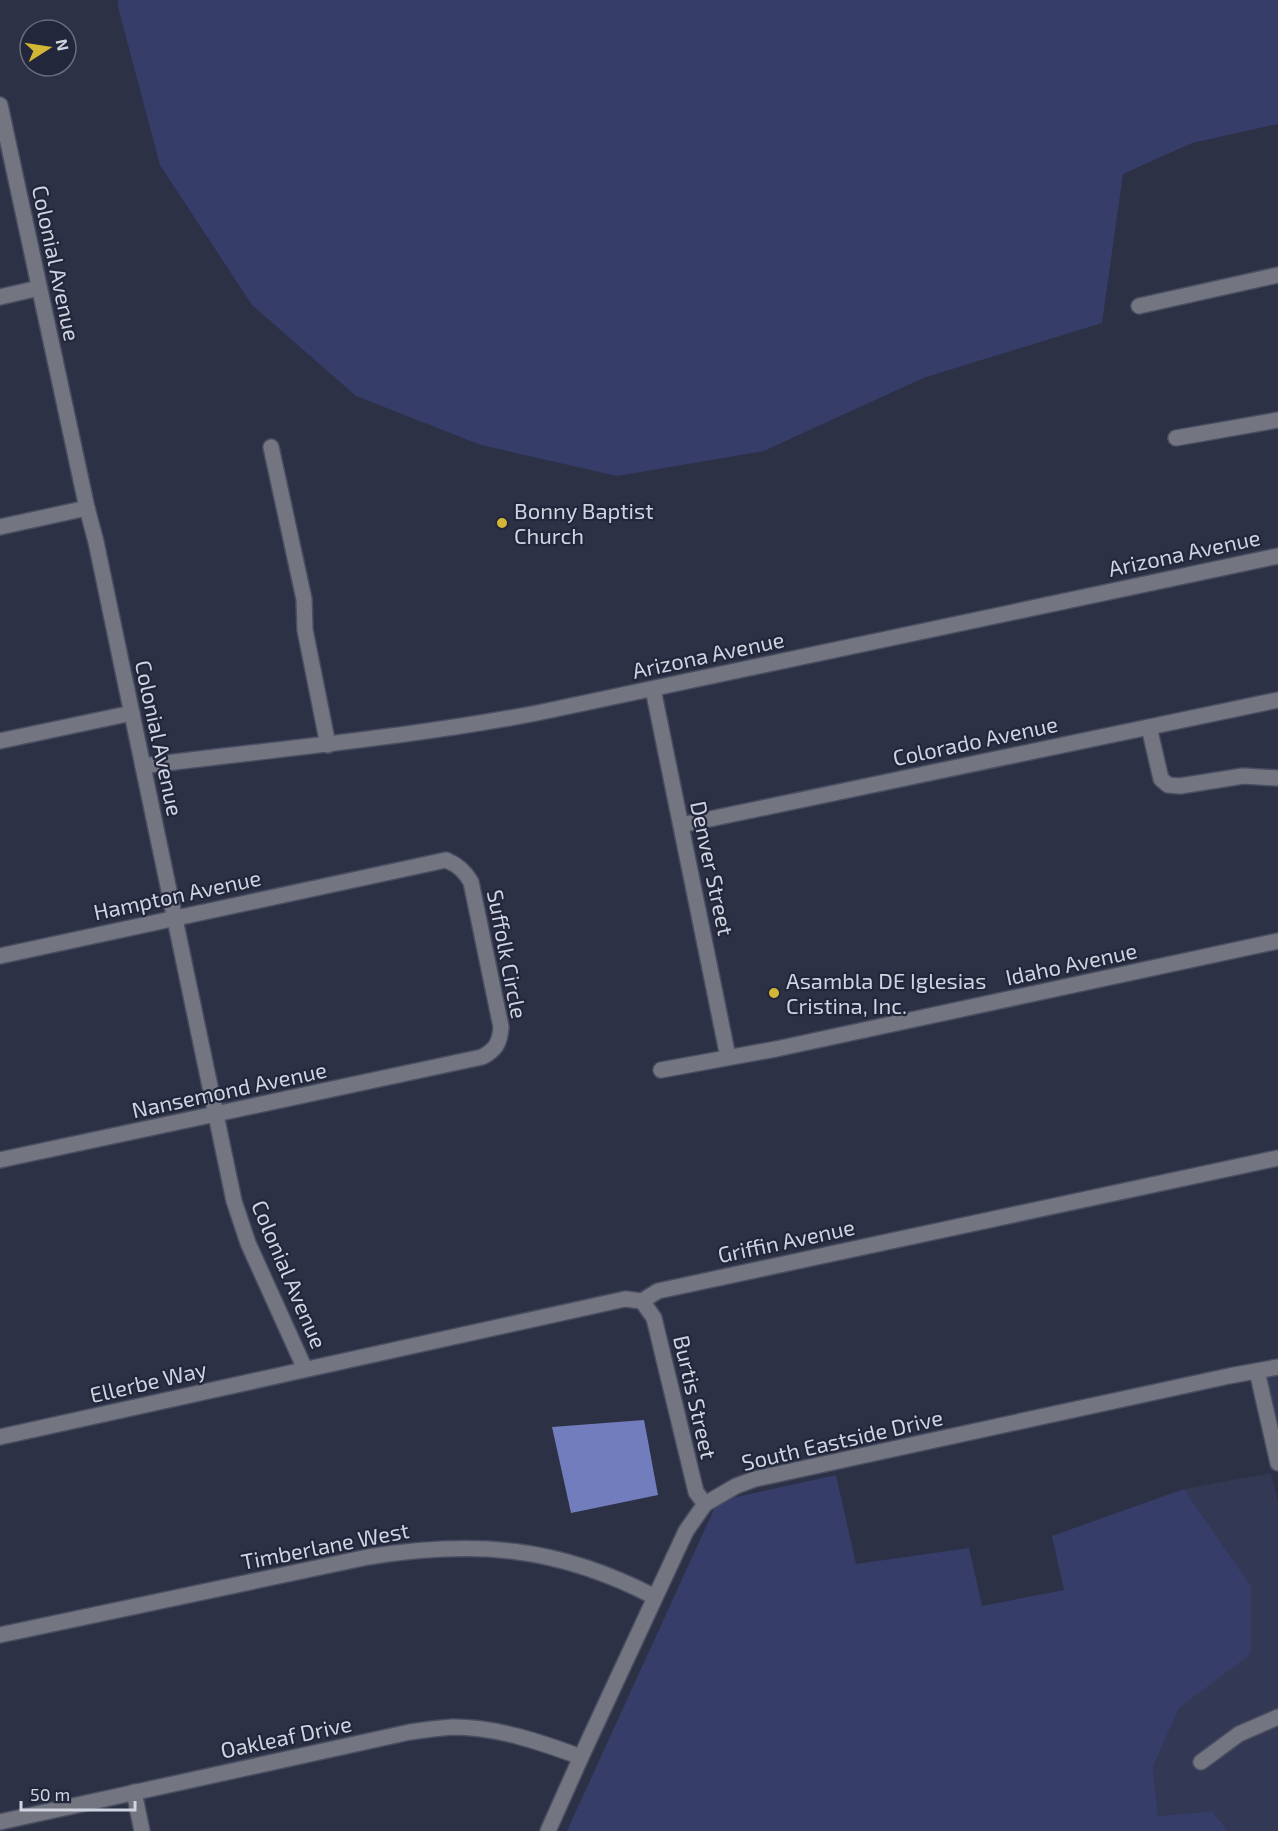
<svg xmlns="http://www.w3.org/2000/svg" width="1278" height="1831" font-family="'Exo 2',sans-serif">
<rect width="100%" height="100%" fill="#2d3146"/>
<g fill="#333954">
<path d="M 1278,1375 L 1278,1423 L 1267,1377 Z"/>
<path d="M 1271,1473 L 1278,1503 L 1278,1831 L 1228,1831 L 1212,1811 L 1158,1816 L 1153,1767 L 1179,1708 L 1251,1654 L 1251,1586 L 1184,1489 Z"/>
</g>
<g fill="#363d69">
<path d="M 118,0 L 1278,0 L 1278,124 L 1192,143 L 1123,174 L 1102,323 L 923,378 L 764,451 L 617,476 L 481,445 L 356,396 L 252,305 L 160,165 L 118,7 Z"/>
<path d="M 836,1475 L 856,1564 L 969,1548 L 982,1606 L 1064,1590 L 1052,1536 L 1184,1489 L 1251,1586 L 1251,1654 L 1179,1708 L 1153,1767 L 1158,1816 L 1212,1811 L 1228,1831 L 567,1831 L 715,1507 L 732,1498 Z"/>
</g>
<path fill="#727dbd" d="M 644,1420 L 658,1495 L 571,1513 L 552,1427 Z"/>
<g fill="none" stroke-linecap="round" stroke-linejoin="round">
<g stroke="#4a4e62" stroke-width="18">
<g id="minor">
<path d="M 0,105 L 87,508 L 96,542 L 234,1201 L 248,1243 L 305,1369"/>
<path d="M 0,297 L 39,288"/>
<path d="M 1139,306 L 1278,275"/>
<path d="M 1176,438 L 1278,420"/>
<path d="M 271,447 L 304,599 L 305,630 L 328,745"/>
<path d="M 0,527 L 87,508"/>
<path d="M 653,689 L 728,1057"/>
<path d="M 1149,727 L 1161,779 L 1168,785 L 1180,786 L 1243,776 L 1278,778"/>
<path d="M 0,741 L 132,713"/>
<path d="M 143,766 C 274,749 406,738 537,713 L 1278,556"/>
<path d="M 681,825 L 1278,700"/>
<path d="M 0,956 L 446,860 C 458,865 465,871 471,882 L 501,1027 C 500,1042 496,1050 482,1057 L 0,1160"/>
<path d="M 661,1070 L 776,1049 L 1278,941"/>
<path d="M 642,1301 L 654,1318 L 696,1492 L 705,1504"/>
<path d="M 1257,1371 L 1278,1463"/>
<path d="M 0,1437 L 625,1299 L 642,1301 L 658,1291 L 1278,1158"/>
<path d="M 0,1635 L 368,1557 C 475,1540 557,1546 655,1597"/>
<path d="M 1201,1762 L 1239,1734 L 1278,1717"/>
<path d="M 134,1792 L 142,1831"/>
<path d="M 0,1822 L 410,1732 C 424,1730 439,1728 453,1727 C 497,1727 540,1742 581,1757"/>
<path d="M 548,1831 L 581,1757 L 686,1531 L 705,1504 L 736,1486 L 755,1479 L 1229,1376 L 1278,1367"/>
</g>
</g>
<use href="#minor" stroke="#737680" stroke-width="15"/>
</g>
<g fill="#d4b635" stroke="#23273b" stroke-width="2">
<circle cx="502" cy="523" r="6"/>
<circle cx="774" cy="993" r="6"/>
</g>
<g text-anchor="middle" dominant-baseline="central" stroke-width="4.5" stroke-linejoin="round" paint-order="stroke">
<g font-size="22" fill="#d0d3e0" stroke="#23273b">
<text transform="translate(57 263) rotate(78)">Colonial Avenue</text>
<text transform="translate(1184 552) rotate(-12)">Arizona Avenue</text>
<text transform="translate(708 654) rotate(-12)">Arizona Avenue</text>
<text transform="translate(160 738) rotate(78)">Colonial Avenue</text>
<text transform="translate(975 740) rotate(-12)">Colorado Avenue</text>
<text transform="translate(713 868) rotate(78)">Denver Street</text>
<text transform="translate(177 894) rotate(-12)">Hampton Avenue</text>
<text transform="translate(508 954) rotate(79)">Suffolk Circle</text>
<text transform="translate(1071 963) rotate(-12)">Idaho Avenue</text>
<text transform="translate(229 1089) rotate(-12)">Nansemond Avenue</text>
<text transform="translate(786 1240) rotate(-12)">Griffin Avenue</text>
<text transform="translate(290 1274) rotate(67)">Colonial Avenue</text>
<text transform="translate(148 1381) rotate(-13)">Ellerbe Way</text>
<text transform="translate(696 1397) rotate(77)">Burtis Street</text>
<text transform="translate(842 1439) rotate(-13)">South Eastside Drive</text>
<text transform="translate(325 1545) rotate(-11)">Timberlane West</text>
<text transform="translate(286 1736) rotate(-12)">Oakleaf Drive</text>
</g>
<g font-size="22" fill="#d0d3e0" stroke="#23273b" text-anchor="start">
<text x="514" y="510">Bonny Baptist<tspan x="514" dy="25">Church</tspan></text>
<text x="786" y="980">Asambla DE Iglesias<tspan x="786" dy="25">Cristina, Inc.</tspan></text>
</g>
</g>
<g transform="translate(48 48) rotate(78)"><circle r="28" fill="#23273b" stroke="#686c7d" stroke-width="1.5"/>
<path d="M0-4.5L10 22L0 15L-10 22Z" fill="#d4b635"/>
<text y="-9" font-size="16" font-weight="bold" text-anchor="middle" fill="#d0d3e0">N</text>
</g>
<path d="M21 1801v9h114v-9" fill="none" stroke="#d0d3e0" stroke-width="3"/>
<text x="30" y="1801" font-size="18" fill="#d0d3e0" stroke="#23273b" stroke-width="4.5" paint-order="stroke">50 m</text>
</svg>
